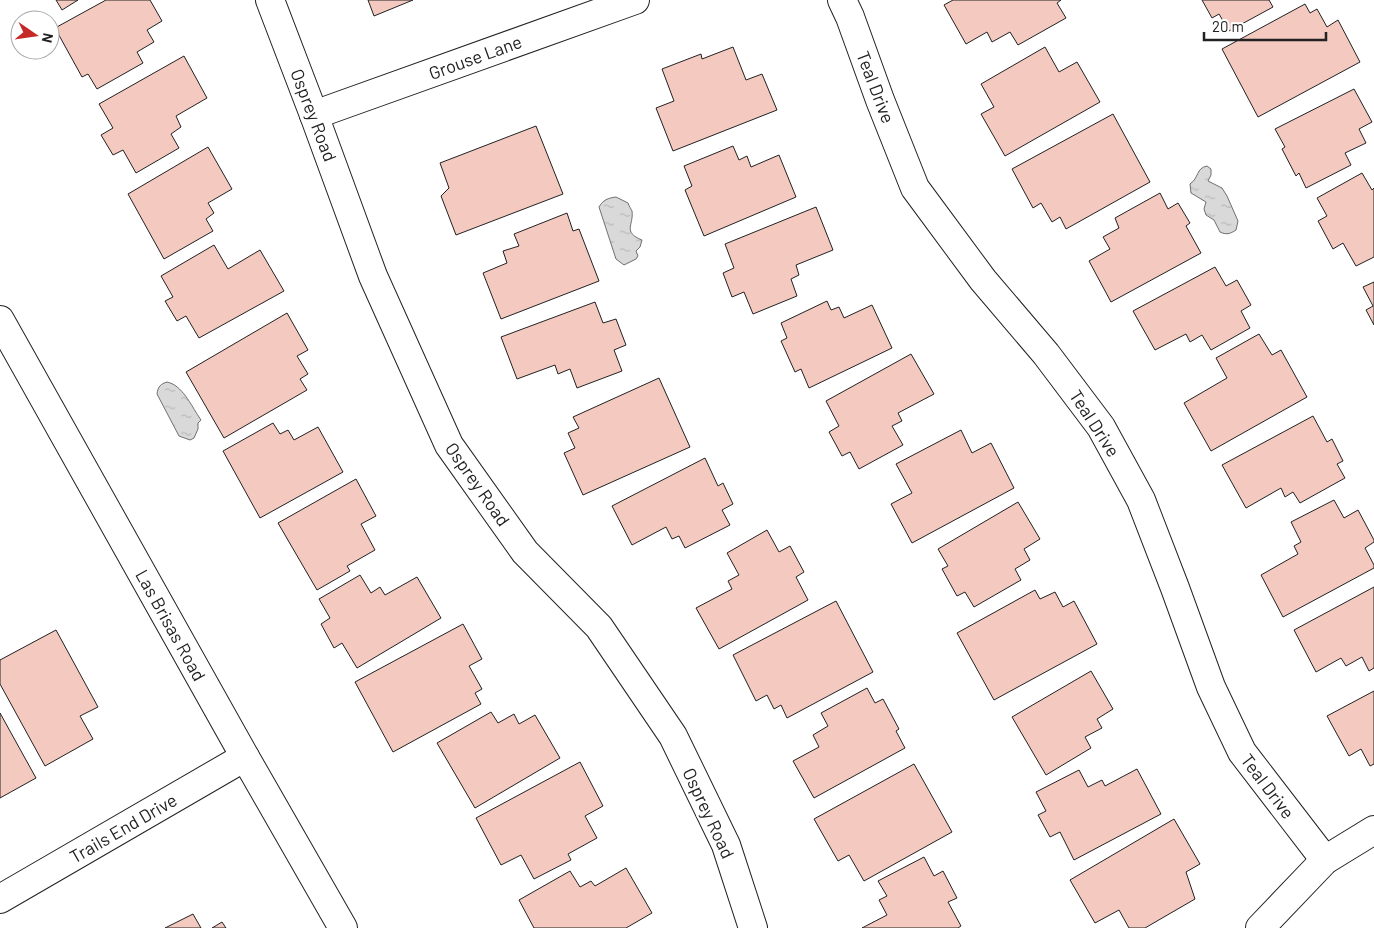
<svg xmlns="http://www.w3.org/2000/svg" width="1374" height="928" font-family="Barlow,sans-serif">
<defs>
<pattern id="water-ripples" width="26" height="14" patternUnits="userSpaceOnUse" patternTransform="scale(1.25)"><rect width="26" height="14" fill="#d9d9d9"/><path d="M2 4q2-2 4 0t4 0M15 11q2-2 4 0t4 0" fill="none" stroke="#bababa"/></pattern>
</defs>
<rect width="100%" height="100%" fill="#fff"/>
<g fill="url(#water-ripples)" stroke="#6f6f6f">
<path d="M 1207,166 L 1211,169 L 1211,175 L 1208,181 L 1222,188 L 1227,196 L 1238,221 L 1236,230 C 1230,234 1226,235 1220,232 L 1214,220 L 1206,215 L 1204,209 L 1206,202 L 1191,193 L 1190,184 C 1199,178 1196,168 1207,166 Z"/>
<path d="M 616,197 L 628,203 C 629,206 631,209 632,211 C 634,225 622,232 642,240 L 640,247 L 636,251 L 638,256 L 636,259 L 624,265 L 616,259 L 599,207 C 603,200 608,198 616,197 Z"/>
<path d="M 167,382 C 182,385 191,405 199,417 L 201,420 L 198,423 L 198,429 L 194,438 L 190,440 L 179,436 L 157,394 C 158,386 161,384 167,382 Z"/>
</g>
<g fill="#f3c9c0" stroke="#222">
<path d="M 56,0 L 78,0 L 62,10 Z"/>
<path d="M 106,0 L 150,0 L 162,21 L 147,30 L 154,42 L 137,52 L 143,63 L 97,89 L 88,74 L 82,77 L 55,28 Z"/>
<path d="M 368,0 L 413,0 L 374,16 Z"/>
<path d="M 953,0 L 1061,0 L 1057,3 L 1066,18 L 1018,45 L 1010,32 L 992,42 L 987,32 L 966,44 L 944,5 Z"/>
<path d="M 1202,0 L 1269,0 L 1273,7 L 1229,31 L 1219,14 L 1212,18 Z"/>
<path d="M 1305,4 L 1310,13 L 1317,9 L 1327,27 L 1338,20 L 1360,62 L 1258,117 L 1222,49 Z"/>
<path d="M 733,47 L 746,80 L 762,74 L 777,110 L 673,151 L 656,108 L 674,101 L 662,69 L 701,54 L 702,59 Z"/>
<path d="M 1045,47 L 1059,72 L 1077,62 L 1100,102 L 1005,156 L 981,114 L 994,107 L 981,84 Z"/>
<path d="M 184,56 L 207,98 L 176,116 L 181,127 L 171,134 L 179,148 L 136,173 L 123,150 L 113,155 L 101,135 L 113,128 L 99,104 Z"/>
<path d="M 1354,89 L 1372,122 L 1359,129 L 1366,143 L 1345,153 L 1351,165 L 1306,188 L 1299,173 L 1296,176 L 1282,149 L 1285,147 L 1275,129 Z"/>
<path d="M 1113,114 L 1150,182 L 1066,229 L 1060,217 L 1052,222 L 1041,203 L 1033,208 L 1012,169 Z"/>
<path d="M 536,126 L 563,194 L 456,235 L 441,196 L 449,188 L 440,163 Z"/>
<path d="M 733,146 L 739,160 L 747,156 L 751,167 L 779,155 L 796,197 L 704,236 L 685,190 L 692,186 L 684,166 Z"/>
<path d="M 208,147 L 232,189 L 208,203 L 214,213 L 206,219 L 213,231 L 164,259 L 128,194 Z"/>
<path d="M 1362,173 L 1372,190 L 1374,188 L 1374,257 L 1356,266 L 1343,243 L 1333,249 L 1318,221 L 1327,216 L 1317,198 Z"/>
<path d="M 1160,193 L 1168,209 L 1178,203 L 1190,223 L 1186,226 L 1201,253 L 1111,302 L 1089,261 L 1110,249 L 1103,237 L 1119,228 L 1115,218 Z"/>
<path d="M 816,207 L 833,250 L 796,265 L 799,275 L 791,279 L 797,296 L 753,314 L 744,292 L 732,297 L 723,273 L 734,268 L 725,244 Z"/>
<path d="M 567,213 L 573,231 L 579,229 L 599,281 L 501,319 L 483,273 L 507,263 L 503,251 L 519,246 L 514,234 Z"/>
<path d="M 214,245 L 228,269 L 260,250 L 284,291 L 199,338 L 186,316 L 177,321 L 165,301 L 173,297 L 161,276 Z"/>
<path d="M 1215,267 L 1226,286 L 1237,280 L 1251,305 L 1241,311 L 1250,328 L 1211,350 L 1202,335 L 1190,342 L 1186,334 L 1155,350 L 1133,311 Z"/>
<path d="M 1374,282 L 1374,325 L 1366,310 L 1373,306 L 1363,287 Z"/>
<path d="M 827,301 L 831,310 L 839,307 L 844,318 L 872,305 L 892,348 L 809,388 L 801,369 L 795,372 L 781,341 L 787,338 L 781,323 Z"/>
<path d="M 595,302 L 603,323 L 616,319 L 626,345 L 614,350 L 622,371 L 577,388 L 570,369 L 558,374 L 555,365 L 517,379 L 501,337 Z"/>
<path d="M 287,313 L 308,350 L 297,356 L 308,374 L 300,379 L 307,390 L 224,438 L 186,372 Z"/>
<path d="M 1259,334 L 1272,355 L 1281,350 L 1307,397 L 1211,451 L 1184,403 L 1227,378 L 1216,358 Z"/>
<path d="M 911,354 L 934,394 L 898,413 L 902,421 L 892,426 L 903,445 L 859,469 L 850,452 L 842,456 L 829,432 L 839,426 L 826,401 Z"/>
<path d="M 659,378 L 690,447 L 583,495 L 564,453 L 575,448 L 568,433 L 579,428 L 573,417 Z"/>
<path d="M 1313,416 L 1327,442 L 1332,439 L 1343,461 L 1337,464 L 1345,478 L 1300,503 L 1293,492 L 1285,497 L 1281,488 L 1246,508 L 1222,465 Z"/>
<path d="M 273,423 L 280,434 L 288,430 L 294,440 L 318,427 L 343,472 L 260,518 L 223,451 Z"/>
<path d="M 961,430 L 972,453 L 991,443 L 1014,488 L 912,543 L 891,504 L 912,493 L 896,464 Z"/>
<path d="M 705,458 L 718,486 L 723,483 L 733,504 L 722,510 L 730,525 L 685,548 L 679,536 L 672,539 L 666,527 L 632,545 L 612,506 Z"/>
<path d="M 356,479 L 376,516 L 361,524 L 375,550 L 347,566 L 350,571 L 317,590 L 278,523 Z"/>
<path d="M 1334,500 L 1344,518 L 1358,510 L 1374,540 L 1374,542 L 1365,548 L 1374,565 L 1374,568 L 1283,617 L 1261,575 L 1298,554 L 1294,546 L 1301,542 L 1291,522 Z"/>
<path d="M 1018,502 L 1040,539 L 1024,549 L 1030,560 L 1015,569 L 1021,580 L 974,607 L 965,592 L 957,596 L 942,569 L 948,566 L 938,549 Z"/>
<path d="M 767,530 L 779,552 L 790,546 L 804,572 L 796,577 L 808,600 L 719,649 L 696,608 L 732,589 L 728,581 L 739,575 L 727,553 Z"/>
<path d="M 360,575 L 371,593 L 380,587 L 385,595 L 417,577 L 441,618 L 357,668 L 342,643 L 334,648 L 321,624 L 330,618 L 319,599 Z"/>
<path d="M 1374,587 L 1374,668 L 1369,671 L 1362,657 L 1346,666 L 1341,658 L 1316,672 L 1294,630 Z"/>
<path d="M 1035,590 L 1040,599 L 1055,592 L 1063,607 L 1074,601 L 1097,644 L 994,700 L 957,633 Z"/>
<path d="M 836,601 L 873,672 L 787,718 L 781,705 L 774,709 L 767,695 L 756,701 L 733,655 Z"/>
<path d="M 463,624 L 482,659 L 469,666 L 482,689 L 475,693 L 481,704 L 393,752 L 355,682 Z"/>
<path d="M 56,630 L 98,707 L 80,716 L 93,739 L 45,766 L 0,684 L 0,660 Z"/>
<path d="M 1091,671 L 1113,709 L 1097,719 L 1102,728 L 1085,737 L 1091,748 L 1046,775 L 1012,717 Z"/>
<path d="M 867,688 L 875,703 L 883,699 L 899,729 L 896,731 L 905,748 L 814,798 L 793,761 L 819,747 L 813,735 L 828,726 L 821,713 Z"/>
<path d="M 1374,691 L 1374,764 L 1370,766 L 1361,749 L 1349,756 L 1327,716 Z"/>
<path d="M 491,712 L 498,723 L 514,714 L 519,724 L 535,715 L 560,758 L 475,808 L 437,743 Z"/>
<path d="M 0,713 L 36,778 L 0,798 Z"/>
<path d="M 580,762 L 603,806 L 585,816 L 597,838 L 568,854 L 571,860 L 534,879 L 521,855 L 501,865 L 476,818 Z"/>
<path d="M 914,764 L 952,832 L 864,881 L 849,855 L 838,861 L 814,819 Z"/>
<path d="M 1137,769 L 1161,814 L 1074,860 L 1060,832 L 1050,837 L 1038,815 L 1046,811 L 1036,792 L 1079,770 L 1088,787 L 1102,780 L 1105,786 Z"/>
<path d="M 1174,819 L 1200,864 L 1186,872 L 1195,899 L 1145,928 L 1129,928 L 1119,910 L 1095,923 L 1070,880 Z"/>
<path d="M 924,857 L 934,876 L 943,871 L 957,898 L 948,902 L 961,926 L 958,928 L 862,928 L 887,915 L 879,900 L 887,896 L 878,881 Z"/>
<path d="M 626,868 L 652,913 L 626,928 L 534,928 L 519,900 L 570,871 L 580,887 L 591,881 L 595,886 Z"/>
<path d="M 193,914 L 201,928 L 165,928 Z"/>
<path d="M 222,922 L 226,928 L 212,928 Z"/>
</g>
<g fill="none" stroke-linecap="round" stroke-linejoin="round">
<g stroke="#222" stroke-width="30">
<g id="minor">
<path d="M 270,0 L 314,115 L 373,276 L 449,445 L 525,552 L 599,627 L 673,736 L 726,845 L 753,928"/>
<path d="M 842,0 L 850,17 L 880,100 L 915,188 L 983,280 L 1046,354 L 1101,427 L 1141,500 L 1175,588 L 1211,687 L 1242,752 L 1325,860"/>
<path d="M 314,115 L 635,0"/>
<path d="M 0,320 L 245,757 L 343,928"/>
<path d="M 0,899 L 245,757"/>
<path d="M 1260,928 L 1325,860 L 1374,830"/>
</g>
</g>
<use href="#minor" stroke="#fff" stroke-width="28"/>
</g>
<g text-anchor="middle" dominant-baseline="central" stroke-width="4" stroke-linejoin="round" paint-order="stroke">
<g font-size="18" fill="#222" stroke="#fff">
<text transform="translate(475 57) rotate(-20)">Grouse Lane</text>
<text transform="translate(876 87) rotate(69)">Teal Drive</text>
<text transform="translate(314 115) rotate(69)">Osprey Road</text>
<text transform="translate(1095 423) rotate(57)">Teal Drive</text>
<text transform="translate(478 484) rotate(55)">Osprey Road</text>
<text transform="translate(171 625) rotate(61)">Las Brisas Road</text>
<text transform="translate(1268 786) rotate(53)">Teal Drive</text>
<text transform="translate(709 813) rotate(65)">Osprey Road</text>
<text transform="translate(123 828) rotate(-30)">Trails End Drive</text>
</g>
</g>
<g transform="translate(35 35) rotate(103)"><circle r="24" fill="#ffffff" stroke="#a7a7a7"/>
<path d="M0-4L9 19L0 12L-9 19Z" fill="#c62828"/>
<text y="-8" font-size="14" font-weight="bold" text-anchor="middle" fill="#222222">N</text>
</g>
<path d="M1204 32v8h122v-8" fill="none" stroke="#222222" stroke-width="2.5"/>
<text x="1212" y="32" font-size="15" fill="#222222" stroke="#ffffff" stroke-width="4" paint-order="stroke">20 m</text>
</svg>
